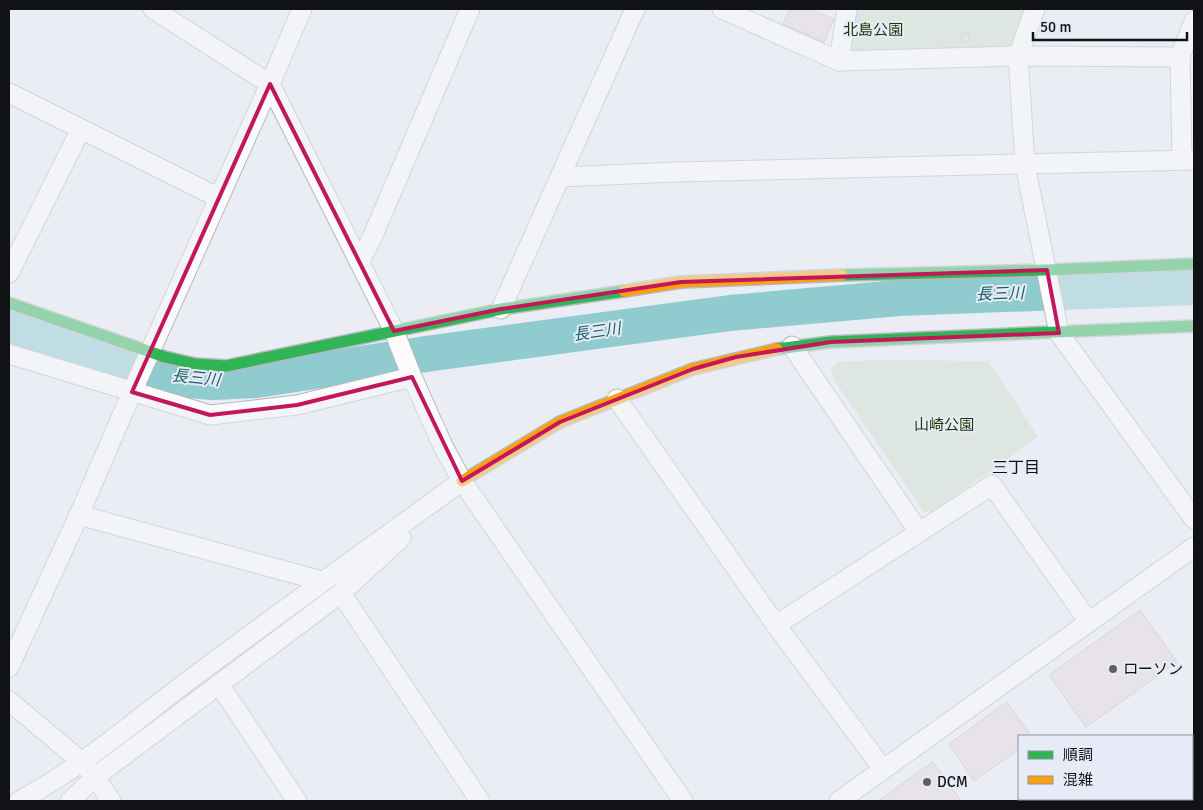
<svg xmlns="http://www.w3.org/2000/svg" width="1203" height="810" font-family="Signika,'Noto Sans JP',sans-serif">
<rect width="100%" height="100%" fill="#eaedf4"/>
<g fill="#cedeca">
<path d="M 854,9 L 1028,9 L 1015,42 L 1009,48 L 854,52 L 849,45 Z"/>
<path d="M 875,360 L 988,361 L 1038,437 L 932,512 L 923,511 L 835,381 L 831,369 L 839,362 Z"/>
</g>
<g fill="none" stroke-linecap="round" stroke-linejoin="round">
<path stroke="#8fcbcf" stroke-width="36" d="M 9,325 L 143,366 L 156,373 L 187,380 L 214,382 L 256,380 L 426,354 L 730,313 L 899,298 L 1194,287"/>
</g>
<g fill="#e4d8da" stroke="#bdbcbf">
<path d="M 790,9 L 809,9 L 834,19 L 824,42 L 783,24 Z"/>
<path d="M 962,33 L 970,35 L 968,42 L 961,40 Z"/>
<path d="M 1140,610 L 1177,662 L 1086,727 L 1049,675 Z"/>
<path d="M 1007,702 L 1031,736 L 1019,736 L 1019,749 L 974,781 L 949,744 Z"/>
<path d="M 933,762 L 961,801 L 878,801 Z"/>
</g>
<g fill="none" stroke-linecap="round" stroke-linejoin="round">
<g stroke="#b6b8bc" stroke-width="21">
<g id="street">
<path d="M 153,9 L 270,84 L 394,331 L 412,377 L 443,446 L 462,481 L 683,801"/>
<path d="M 722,9 L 839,61 L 1018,56 L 1180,57"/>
<path d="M 1035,9 L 1018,56 L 1025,165 L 1059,333 L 1194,519"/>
<path d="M 839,61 L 847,9"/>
<path d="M 9,93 L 219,198"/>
<path d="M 1182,160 L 1180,57 L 1194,21"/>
<path d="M 560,177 L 676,172 L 1194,160"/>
<path d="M 359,262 L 371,240 L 470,9"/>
<path d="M 9,273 L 81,129"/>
<path d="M 501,309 L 635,9"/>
<path d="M 792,346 L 919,532"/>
<path d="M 9,354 L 210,415 L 297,405 L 412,377"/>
<path d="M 617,399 L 776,625 L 883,769"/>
<path d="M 79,515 L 322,581"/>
<path d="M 341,593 L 480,801"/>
<path d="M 776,625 L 992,485 L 1089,622"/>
<path d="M 9,667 L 79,515 L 132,392 L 270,84 L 302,9"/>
<path d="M 219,684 L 297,801"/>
<path d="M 9,701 L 82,762 L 95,777 L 111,801"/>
<path d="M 19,801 C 82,767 136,720 192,678 C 282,611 372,546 462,481"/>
<path d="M 70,801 L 95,777 L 341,593 L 401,538"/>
<path d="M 839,801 L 1194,547"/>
</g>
</g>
<g stroke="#b6b8bc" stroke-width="14">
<g id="fast">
<path d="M 842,275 L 1047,270 L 1194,264"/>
<path d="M 9,303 L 165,357 L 195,364 L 226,366 L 501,309 L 624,291"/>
<path d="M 777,349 L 831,342 L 1194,326"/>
<path d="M 1192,776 L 1194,775"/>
</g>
</g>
<g stroke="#b6b8bc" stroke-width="14">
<g id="slow">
<path d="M 624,291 L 681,282 L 842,275"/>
<path d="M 462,481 L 560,422 L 693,369 L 777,349"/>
<path d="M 1157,801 L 1160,799"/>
</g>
</g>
<use href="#street" stroke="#fcfcfd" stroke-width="19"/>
<use href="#fast" stroke="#30b455" stroke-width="11"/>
<use href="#slow" stroke="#ff9f0a" stroke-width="11"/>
</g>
<path d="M0 0H1203V810H0ZM 270,84 L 394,331 L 501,309 L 681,282 L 1047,270 L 1059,333 L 831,342 L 736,357 L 693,369 L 560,422 L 462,481 L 412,377 L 297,405 L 210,415 L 132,392 Z" fill="#eaedf4" fill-opacity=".55" fill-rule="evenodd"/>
<path fill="none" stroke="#c2185b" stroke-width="4" stroke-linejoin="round" d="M 270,84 L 394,331 L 501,309 L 681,282 L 1047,270 L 1059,333 L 831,342 L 736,357 L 693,369 L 560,422 L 462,481 L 412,377 L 297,405 L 210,415 L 132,392 Z"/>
<g fill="#5d5f64" stroke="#e7ebf7" stroke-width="2">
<circle cx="1113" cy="669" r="5"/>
<circle cx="927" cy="782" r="5"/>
</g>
<g text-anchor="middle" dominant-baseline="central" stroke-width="4" stroke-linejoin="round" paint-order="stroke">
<g font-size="15" fill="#1a3700" stroke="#e7ebf7">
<text x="873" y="30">北島公園</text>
<text x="944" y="425">山崎公園</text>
</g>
<g font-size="15" fill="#111216" stroke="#e7ebf7" text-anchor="start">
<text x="1123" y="669">ローソン</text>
<text x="937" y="782">DCM</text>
</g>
<g font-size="16" font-style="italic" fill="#196062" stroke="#e7ebf7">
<text transform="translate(1000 294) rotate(-2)">長三川</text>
<text transform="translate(597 332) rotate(-8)">長三川</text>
<text transform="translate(196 378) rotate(6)">長三川</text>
</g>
<g font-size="16" fill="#111216" stroke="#e7ebf7">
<text x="1016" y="468">三丁目</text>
</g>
</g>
<rect width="1203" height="810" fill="none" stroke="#111216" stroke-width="20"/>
<rect x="1018" y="735" width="175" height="65" fill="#e7ebf7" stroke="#91949d"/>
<rect x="1028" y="751" width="25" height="8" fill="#30b455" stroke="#91949d"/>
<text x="1063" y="760" font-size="15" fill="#111216">順調</text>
<rect x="1028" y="776" width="25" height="8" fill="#ff9f0a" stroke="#91949d"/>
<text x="1063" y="785" font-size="15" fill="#111216">混雑</text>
<path d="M1033 32v8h154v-8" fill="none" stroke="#111216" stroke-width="2.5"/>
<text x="1040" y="32" font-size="15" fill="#111216" stroke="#e7ebf7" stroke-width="4" paint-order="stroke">50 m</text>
</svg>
